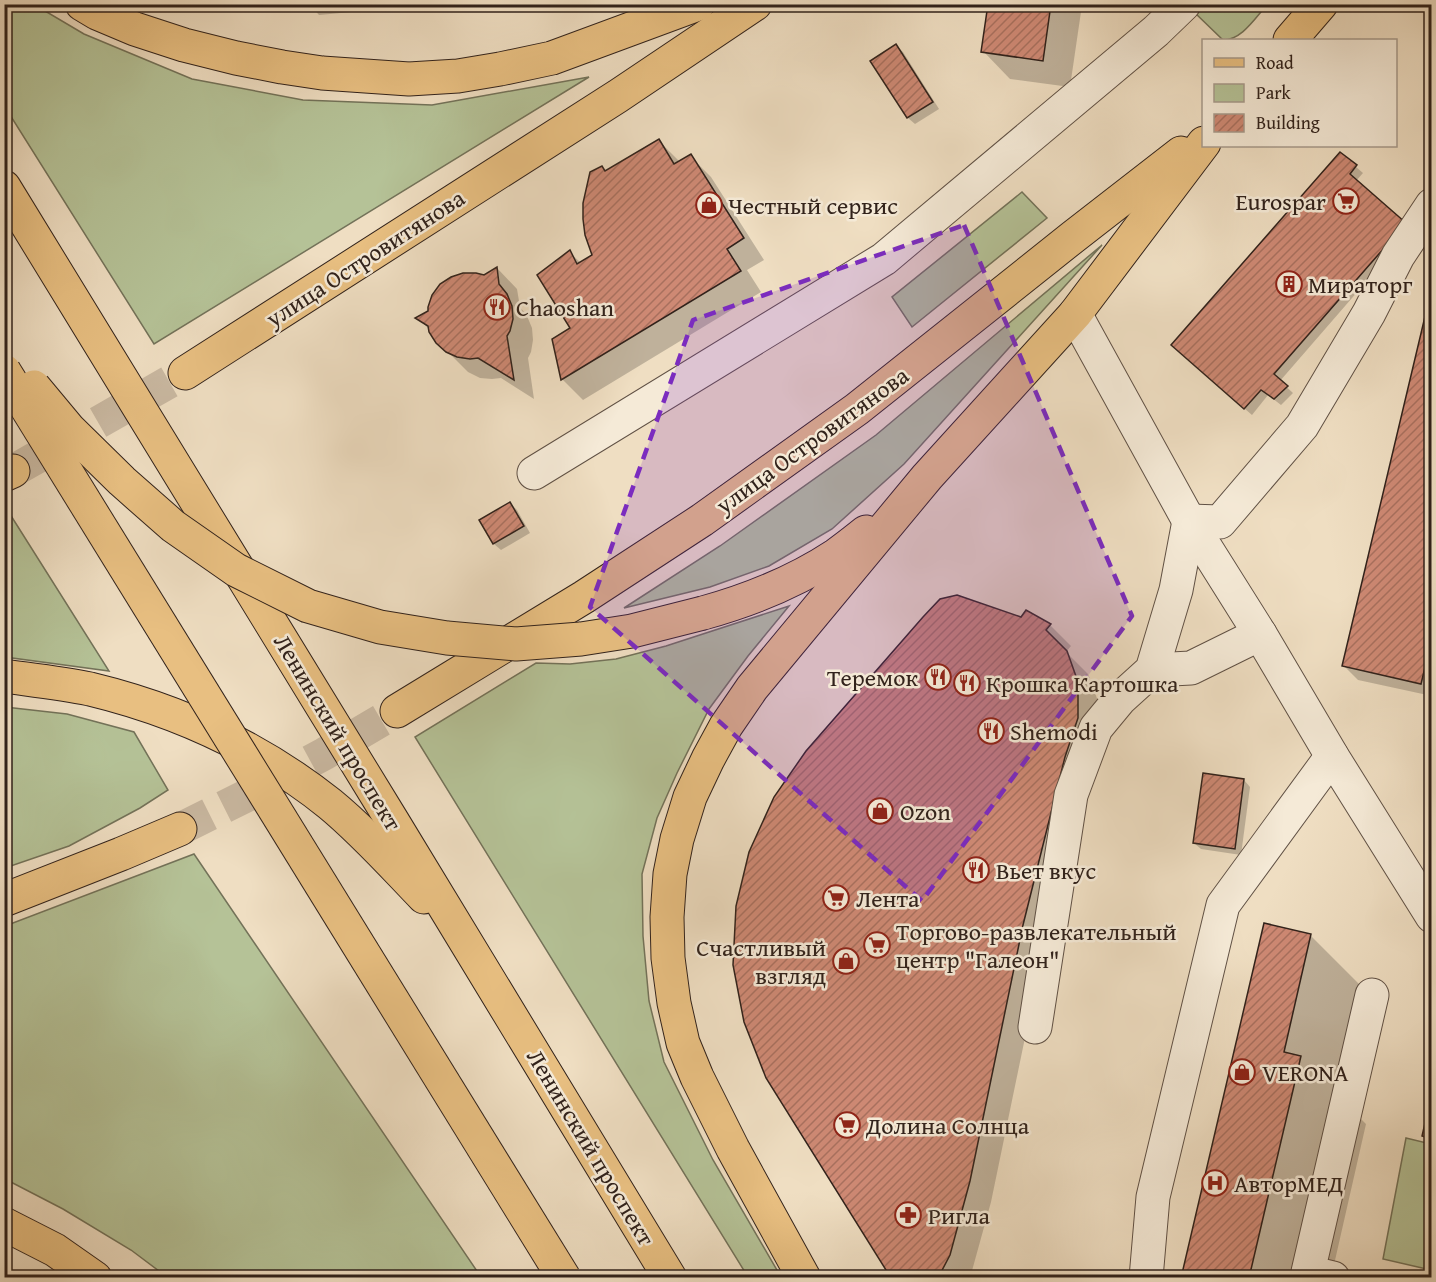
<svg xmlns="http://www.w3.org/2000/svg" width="1436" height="1282" font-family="'Gentium Book Plus',serif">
<defs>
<pattern id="building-hatch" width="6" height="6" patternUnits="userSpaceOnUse" patternTransform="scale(1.5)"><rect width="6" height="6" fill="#ce8974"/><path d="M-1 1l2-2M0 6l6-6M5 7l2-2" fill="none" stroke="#a8705e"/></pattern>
</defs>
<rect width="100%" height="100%" fill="#efdec2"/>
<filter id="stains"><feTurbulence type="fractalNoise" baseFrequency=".00333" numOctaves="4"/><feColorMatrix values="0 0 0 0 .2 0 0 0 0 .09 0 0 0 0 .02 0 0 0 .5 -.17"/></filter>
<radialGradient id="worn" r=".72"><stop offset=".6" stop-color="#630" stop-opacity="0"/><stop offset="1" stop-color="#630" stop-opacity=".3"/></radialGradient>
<g fill="#b5c297" stroke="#737259" stroke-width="1.5">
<path d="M 5,4 L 35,5 L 84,34 L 192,79 L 303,100 L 432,105 L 589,77 L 154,344 L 5,107 Z"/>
<path d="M 1201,5 L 1267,5 C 1255,18 1242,40 1223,40 L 1194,12 Z"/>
<path d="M 1022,192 L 1047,218 L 912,327 L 892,297 Z"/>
<path d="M 1102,245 L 904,464 L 832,529 L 769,566 L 710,587 L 624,608 L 720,546 L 876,435 Z"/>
<path d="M 8,511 L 109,671 L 5,657 L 4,512 Z"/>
<path d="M 789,606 L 748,656 L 709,709 L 677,773 L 657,818 L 642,874 L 643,936 L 649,1001 L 664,1062 L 713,1160 L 781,1277 L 748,1277 L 415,737 L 536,663 L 570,664 L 616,659 L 666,646 Z"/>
<path d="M 5,707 L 67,714 L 134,732 L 168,790 L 140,808 L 69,846 L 5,868 Z"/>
<path d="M 194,854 L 481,1277 L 167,1277 L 131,1250 L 63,1209 L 5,1179 L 5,926 Z"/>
<path d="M 1406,1138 L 1431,1144 L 1431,1270 L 1383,1259 Z"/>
</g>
<g fill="#0003">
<path d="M 309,4 L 428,4 L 428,5 L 319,15 Z"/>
<path d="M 990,4 L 1082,5 L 1070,87 L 1010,79 L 983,51 Z"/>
<path d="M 896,46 L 903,52 L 939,109 L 915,124 L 908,118 L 872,61 Z"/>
<path d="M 659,141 L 680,162 L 690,156 L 711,177 L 764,260 L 747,270 L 761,292 L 583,400 L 562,379 L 572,329 L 569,252 L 581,263 L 594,255 L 602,167 L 606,172 Z"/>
<path d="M 1341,154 L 1363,173 L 1356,181 L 1411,230 L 1280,381 L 1293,393 L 1281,405 L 1268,395 L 1252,415 L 1179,352 Z"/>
<path d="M 497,268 L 517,289 L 520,307 L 527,316 L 532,328 L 533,340 L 531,352 L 528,358 L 534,399 L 501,378 L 492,379 L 480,378 L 468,372 L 438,342 L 431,331 L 418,318 Z"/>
<path d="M 1432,291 L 1432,696 L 1358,680 L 1344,666 Z"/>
<path d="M 510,503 L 517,510 L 530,533 L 501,550 L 494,544 L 481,521 Z"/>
<path d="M 1026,612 L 1051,626 L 1071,646 L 1066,652 L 1088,674 L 1099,704 L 1044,946 L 991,1202 L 970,1278 L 892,1278 L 1022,619 Z"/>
<path d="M 1244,780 L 1250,787 L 1241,855 L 1201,849 L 1194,843 Z"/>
<path d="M 1310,935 L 1377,1002 L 1352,1110 L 1366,1124 L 1331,1278 L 1183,1278 Z"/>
<path d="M 1432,1126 L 1432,1143 L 1423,1136 Z"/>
</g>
<g fill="url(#building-hatch)" stroke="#31221b" stroke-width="1.5">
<path d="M 988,4 L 1051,4 L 1043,61 L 981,52 Z"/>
<path d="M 896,44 L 933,102 L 907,118 L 870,61 Z"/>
<path d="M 659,139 L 674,164 L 691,154 L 744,238 L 727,249 L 741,271 L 561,380 L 552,339 L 570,328 L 537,275 L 570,250 L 577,264 L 592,255 L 585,235 L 583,219 L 583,203 L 590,172 L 602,166 L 605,171 Z"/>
<path d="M 1340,152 L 1357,165 L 1350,174 L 1406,223 L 1274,374 L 1288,386 L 1274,399 L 1261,390 L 1244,409 L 1171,345 Z"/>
<path d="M 497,267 L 499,284 L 507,294 L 512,306 L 513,319 L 510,331 L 507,336 L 514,380 L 478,358 L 470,359 L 457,357 L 446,352 L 436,343 L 429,332 L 428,326 L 415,318 L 428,311 L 428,307 L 432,295 L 440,284 L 451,277 L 463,273 L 476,273 L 484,275 Z"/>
<path d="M 1432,287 L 1432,638 L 1421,684 L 1342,666 Z"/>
<path d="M 510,502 L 524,526 L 493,544 L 479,520 Z"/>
<path d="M 957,595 L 1021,617 L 1026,610 L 1051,624 L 1046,630 L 1067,651 L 1078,682 L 1078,718 L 1065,757 L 1023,925 L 970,1181 L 950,1255 L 938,1278 L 891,1278 L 766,1078 L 744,1022 L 733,965 L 736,906 L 749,852 L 774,797 L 806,751 L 923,617 L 940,599 Z"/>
<path d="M 1203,773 L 1244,779 L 1235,849 L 1193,843 Z"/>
<path d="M 1264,923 L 1311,934 L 1284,1052 L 1301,1056 L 1267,1201 L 1249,1278 L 1181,1278 Z"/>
<path d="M 1425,1123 L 1432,1124 L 1432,1139 L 1422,1136 Z"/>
</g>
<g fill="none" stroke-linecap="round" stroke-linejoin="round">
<g stroke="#c9b8a1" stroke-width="33" stroke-dasharray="33 16" stroke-linecap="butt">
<path d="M 13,471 L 185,373"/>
<path d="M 180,829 L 254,792 L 324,754 L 397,711"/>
</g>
<g stroke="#605145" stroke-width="35">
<g id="minor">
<path d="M 1075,314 L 1189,521 L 1260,634 L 1332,756 L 1432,916"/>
<path d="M 534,473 L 884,259 L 1156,31 L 1184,4"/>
<path d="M 1152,670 L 1191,668 L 1260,634"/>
<path d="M 1035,1027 L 1071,795 L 1096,728 L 1120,699 L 1152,670 L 1176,590 L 1189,521 L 1220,522 L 1302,426 L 1369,313 L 1398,256 L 1432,205"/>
<path d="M 1146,1278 L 1153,1197 L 1223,905 L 1332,756"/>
<path d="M 1333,1278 L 1308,1272 L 1372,995"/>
</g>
</g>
<g stroke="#31221b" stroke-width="35">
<g id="major">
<path d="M 82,4 L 97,13 L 135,29 L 184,45 L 236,58 L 282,67 L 322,73 L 409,79 L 458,76 L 500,69 L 552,58 L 698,4"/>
<path d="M 1290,40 L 1321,4"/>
<path d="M 4,187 L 393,822 L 670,1278"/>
<path d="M 185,373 L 618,96 L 755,4"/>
<path d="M 4,475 L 13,471"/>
<path d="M 703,613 C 750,600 795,582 836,555 C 846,548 856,540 866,532"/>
<path d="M 4,676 C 33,680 62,683 90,689 C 177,710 260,748 330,804 C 364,832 394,866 424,897"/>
<path d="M 397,711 L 584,597 L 702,520 L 857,409 L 1073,237 L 1181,153"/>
<path d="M 4,900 L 121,854 L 180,829"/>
<path d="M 4,1224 L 55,1250 L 95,1278"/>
<path d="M 804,1278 L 733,1149 L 697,1077 L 683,1043 L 674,1003 L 668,958 L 667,917 L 670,874 L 677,839 L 690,797 L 708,759 L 726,726 L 752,688 L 927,477 L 1075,314 L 1204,143"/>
</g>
</g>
<use href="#minor" stroke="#f5ead7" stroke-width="33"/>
<use href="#major" stroke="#e8bf81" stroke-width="33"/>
<g stroke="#31221b" stroke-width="35" stroke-linecap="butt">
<g id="major-bridge">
<path d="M 4,371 L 564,1278"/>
<path d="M 34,387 L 69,429 L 122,481 L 173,526 L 236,570 L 308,606 L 380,627 L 447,638 L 516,644 L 581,639 L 632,631 L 703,613"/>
</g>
</g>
<use href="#major-bridge" stroke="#e8bf81" stroke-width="33"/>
</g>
<path fill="#7b2cbf" fill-opacity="0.2" stroke="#7b2cbf" stroke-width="4.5" stroke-dasharray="12 8" stroke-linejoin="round" d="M 964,225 L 1132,616 L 922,901 L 590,607 L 693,320 Z"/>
<defs>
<g id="supermarket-ring" transform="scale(1.35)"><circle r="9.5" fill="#f5ead7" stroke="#8f2418" stroke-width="1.5"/><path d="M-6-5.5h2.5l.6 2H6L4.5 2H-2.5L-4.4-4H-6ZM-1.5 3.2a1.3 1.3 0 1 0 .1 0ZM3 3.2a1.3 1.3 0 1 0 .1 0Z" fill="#8f2418"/></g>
<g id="shop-ring" transform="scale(1.35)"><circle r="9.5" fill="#f5ead7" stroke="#8f2418" stroke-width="1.5"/><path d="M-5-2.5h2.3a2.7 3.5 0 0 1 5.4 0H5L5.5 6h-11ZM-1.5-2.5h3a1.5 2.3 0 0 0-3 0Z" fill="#8f2418"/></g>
<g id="building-ring" transform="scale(1.35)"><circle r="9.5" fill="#f5ead7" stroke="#8f2418" stroke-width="1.5"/><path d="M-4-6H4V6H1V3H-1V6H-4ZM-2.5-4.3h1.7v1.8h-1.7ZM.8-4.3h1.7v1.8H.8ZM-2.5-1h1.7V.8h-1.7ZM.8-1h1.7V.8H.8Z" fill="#8f2418"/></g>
<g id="restaurant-ring" transform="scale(1.35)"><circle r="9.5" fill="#f5ead7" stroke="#8f2418" stroke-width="1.5"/><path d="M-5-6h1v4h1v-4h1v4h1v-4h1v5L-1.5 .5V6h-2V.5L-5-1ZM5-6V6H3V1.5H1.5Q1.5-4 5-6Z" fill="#8f2418"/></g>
<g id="hospital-ring" transform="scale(1.35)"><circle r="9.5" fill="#f5ead7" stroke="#8f2418" stroke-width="1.5"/><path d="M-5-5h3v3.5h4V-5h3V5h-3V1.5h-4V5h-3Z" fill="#8f2418"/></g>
<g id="pharmacy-ring" transform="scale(1.35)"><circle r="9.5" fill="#f5ead7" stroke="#8f2418" stroke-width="1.5"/><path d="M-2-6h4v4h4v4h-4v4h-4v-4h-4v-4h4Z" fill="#8f2418"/></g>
</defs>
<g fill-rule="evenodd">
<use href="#supermarket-ring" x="1346" y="201"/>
<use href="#shop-ring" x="709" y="205"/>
<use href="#building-ring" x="1289" y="284"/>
<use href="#restaurant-ring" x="497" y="307"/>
<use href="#restaurant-ring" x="938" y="677"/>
<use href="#restaurant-ring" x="967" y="683"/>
<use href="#restaurant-ring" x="991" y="731"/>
<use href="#shop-ring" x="880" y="811"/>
<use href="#restaurant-ring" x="976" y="870"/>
<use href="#supermarket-ring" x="836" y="898"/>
<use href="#supermarket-ring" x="877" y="945"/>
<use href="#shop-ring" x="846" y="961"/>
<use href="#shop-ring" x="1242" y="1072"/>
<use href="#supermarket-ring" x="847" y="1125"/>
<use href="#hospital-ring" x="1215" y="1183"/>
<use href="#pharmacy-ring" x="908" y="1215"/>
</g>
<g text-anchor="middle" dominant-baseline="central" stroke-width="5" stroke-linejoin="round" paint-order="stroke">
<g font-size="24" fill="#31221b" stroke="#f5ead7" text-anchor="start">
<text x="1326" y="201" text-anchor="end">Eurospar</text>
<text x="728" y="205">Честный сервис</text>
<text x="1308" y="284">Мираторг</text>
<text x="516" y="307">Chaoshan</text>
<text x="918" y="677" text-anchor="end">Теремок</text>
<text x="986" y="683">Крошка Картошка</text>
<text x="1010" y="731">Shemodi</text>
<text x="900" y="811">Ozon</text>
<text x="996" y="870">Вьет вкус</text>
<text x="856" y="898">Лента</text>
<text x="896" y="931">Торгово-развлекательный<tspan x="896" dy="28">центр "Галеон"</tspan></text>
<text x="826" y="947" text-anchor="end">Счастливый<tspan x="826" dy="28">взгляд</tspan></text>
<text x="1262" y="1072">VERONA</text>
<text x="866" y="1125">Долина Солнца</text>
<text x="1234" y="1183">АвторМЕД</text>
<text x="928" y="1215">Ригла</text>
</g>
<g font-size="24" fill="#31221b" stroke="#f5ead7">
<text transform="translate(365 258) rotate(-33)">улица Островитянова</text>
<text transform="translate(812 440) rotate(-36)">улица Островитянова</text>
<text transform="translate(338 732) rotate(59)">Ленинский проспект</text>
<text transform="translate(591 1147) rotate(59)">Ленинский проспект</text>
</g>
</g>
<rect width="1436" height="1282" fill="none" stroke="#efdec2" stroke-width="24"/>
<rect x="6" y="6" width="1424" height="1270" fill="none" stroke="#31221b" stroke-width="3"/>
<rect x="12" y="12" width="1412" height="1258" fill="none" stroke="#31221b" stroke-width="1.5"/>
<rect x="1202" y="39" width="195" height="108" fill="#f5ead7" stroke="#a79a8c" stroke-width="1.5"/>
<rect x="1214" y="58" width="30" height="9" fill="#e8bf81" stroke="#a79a8c" stroke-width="1.5"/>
<text x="1256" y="69" font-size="18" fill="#31221b">Road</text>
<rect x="1214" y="84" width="30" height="18" fill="#b5c297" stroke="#a79a8c" stroke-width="1.5"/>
<text x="1256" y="99" font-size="18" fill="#31221b">Park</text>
<rect x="1214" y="114" width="30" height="18" fill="url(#building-hatch)" stroke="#a79a8c" stroke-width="1.5"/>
<text x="1256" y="129" font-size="18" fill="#31221b">Building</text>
<rect width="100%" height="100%" filter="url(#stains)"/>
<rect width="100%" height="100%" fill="url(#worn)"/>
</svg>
